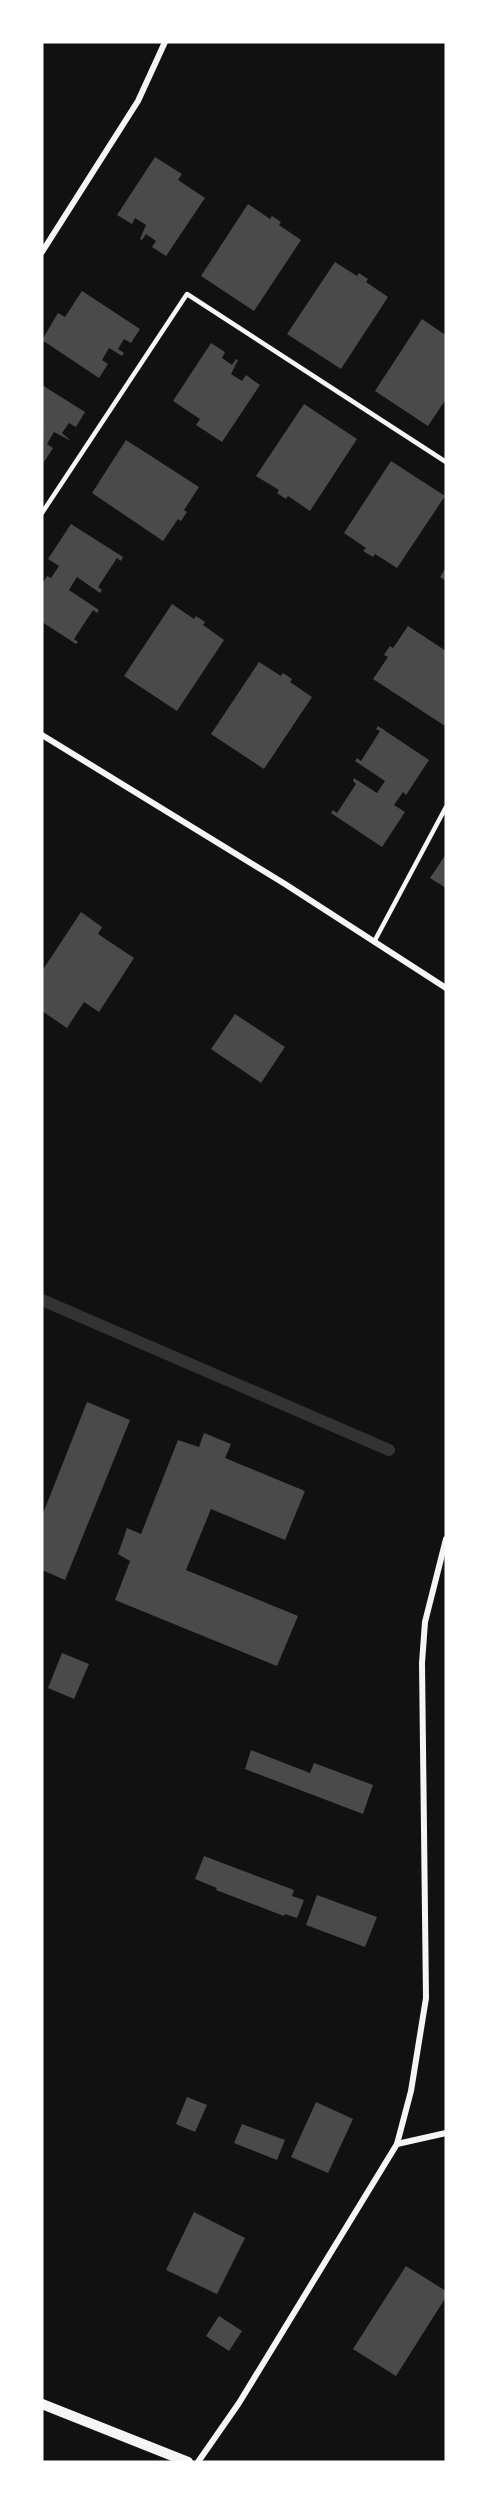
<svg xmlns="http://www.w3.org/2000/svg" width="488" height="2504" font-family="'Alegreya Sans',sans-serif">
<rect width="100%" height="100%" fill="#111"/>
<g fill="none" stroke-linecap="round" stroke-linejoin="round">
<path stroke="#333" stroke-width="12" d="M 42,1300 L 389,1450"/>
</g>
<g fill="#4a4a4a">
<path d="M 155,157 L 182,174 L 178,180 L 205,198 L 166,256 L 152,247 L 156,241 L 146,234 L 142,240 L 140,239 L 146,225 L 135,218 L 132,224 L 117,215 Z"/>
<path d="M 248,204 L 270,219 L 272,216 L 281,222 L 279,225 L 301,240 L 254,311 L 201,276 Z"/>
<path d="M 335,262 L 357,276 L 359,273 L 368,279 L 366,282 L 388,297 L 341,369 L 287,334 Z"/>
<path d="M 82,291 L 140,329 L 131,343 L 124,339 L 118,349 L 124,353 L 122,356 L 109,348 L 102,360 L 108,364 L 99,378 L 42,340 L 58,313 L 65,317 Z"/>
<path d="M 422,319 L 444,334 L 446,332 L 446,399 L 428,426 L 375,391 Z"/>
<path d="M 211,343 L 225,352 L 222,358 L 232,365 L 236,359 L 238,360 L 231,374 L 242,381 L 246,375 L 260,385 L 222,442 L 196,425 L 200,419 L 173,401 Z"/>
<path d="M 42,385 L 85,412 L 76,427 L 69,423 L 62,433 L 71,441 L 54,432 L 47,444 L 53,448 L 44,462 Z"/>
<path d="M 304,404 L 357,439 L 310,511 L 288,496 L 286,499 L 277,493 L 279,490 L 256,476 Z"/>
<path d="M 126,440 L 199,487 L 184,510 L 187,512 L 181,521 L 178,519 L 163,541 L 92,493 Z"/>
<path d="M 391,461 L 445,496 L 397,568 L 375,554 L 373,557 L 363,551 L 366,548 L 344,533 Z"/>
<path d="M 71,524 L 123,557 L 121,561 L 117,558 L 98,587 L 102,590 L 100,593 L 77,577 L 69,590 L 99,610 L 97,613 L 93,610 L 74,639 L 78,642 L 76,644 L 42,622 L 42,584 L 47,576 L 51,578 L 59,566 L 48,559 Z"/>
<path d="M 446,567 L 446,581 L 440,577 Z"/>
<path d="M 172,604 L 194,619 L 196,616 L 205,622 L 203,625 L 224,640 L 177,711 L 124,676 Z"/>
<path d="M 408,626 L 446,651 L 445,726 L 373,679 L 388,657 L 384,655 L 390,646 L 393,648 Z"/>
<path d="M 259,662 L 281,676 L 283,673 L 292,679 L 290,682 L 312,697 L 264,769 L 211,734 Z"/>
<path d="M 378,726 L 429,760 L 406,795 L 403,792 L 394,805 L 405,812 L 382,847 L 331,813 L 333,810 L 337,813 L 356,784 L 353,781 L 354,778 L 377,793 L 385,781 L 355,761 L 357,758 L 361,761 L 380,731 L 376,729 Z"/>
<path d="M 446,854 L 446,888 L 430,878 Z"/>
<path d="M 81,912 L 102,927 L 98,934 L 134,958 L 99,1012 L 84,1002 L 67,1028 L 42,1011 L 42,971 Z"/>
<path d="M 235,1014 L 285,1047 L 261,1083 L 211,1049 Z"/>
<path d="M 87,1402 L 130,1420 L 65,1580 L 42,1570 L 42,1516 Z"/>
<path d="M 204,1433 L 231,1444 L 225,1458 L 305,1491 L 285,1540 L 211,1509 L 186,1570 L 298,1616 L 277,1666 L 115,1600 L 130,1561 L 118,1554 L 127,1528 L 141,1534 L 178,1440 L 199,1447 Z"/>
<path d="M 62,1653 L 89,1664 L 74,1699 L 48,1688 Z"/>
<path d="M 251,1750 L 310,1773 L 314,1763 L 373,1785 L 363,1814 L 245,1769 Z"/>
<path d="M 204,1856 L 294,1890 L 292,1896 L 304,1900 L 297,1918 L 285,1914 L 284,1916 L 216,1890 L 217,1888 L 195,1879 Z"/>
<path d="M 317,1895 L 377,1917 L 365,1947 L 306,1925 Z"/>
<path d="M 187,2097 L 207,2105 L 195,2132 L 176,2124 Z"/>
<path d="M 316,2102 L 353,2119 L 328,2173 L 291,2157 Z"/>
<path d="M 242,2124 L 285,2140 L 277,2160 L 234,2143 Z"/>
<path d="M 194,2212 L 245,2238 L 217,2294 L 166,2270 Z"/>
<path d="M 406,2266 L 446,2291 L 446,2297 L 396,2376 L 353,2349 Z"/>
<path d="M 219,2316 L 242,2331 L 229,2351 L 206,2336 Z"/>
</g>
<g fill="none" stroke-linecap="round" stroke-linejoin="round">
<g stroke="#f5f5f5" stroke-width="4.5">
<path d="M 42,513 L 187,294 L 446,462"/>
<path d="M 374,942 L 446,807"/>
</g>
<g stroke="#f5f5f5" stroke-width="6">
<path d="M 42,252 L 138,101 L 165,42"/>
<path d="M 42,735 L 285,884 L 446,988"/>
<path d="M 397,2144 L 446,2133"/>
<path d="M 198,2462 L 239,2403 L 397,2144 L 411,2091 L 426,1998 L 422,1663 L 425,1622 L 446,1539"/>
</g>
<path stroke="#f5f5f5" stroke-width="10" d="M 42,2404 L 188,2462"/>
</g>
<rect width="488" height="2504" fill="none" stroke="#ffffff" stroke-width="87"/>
</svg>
